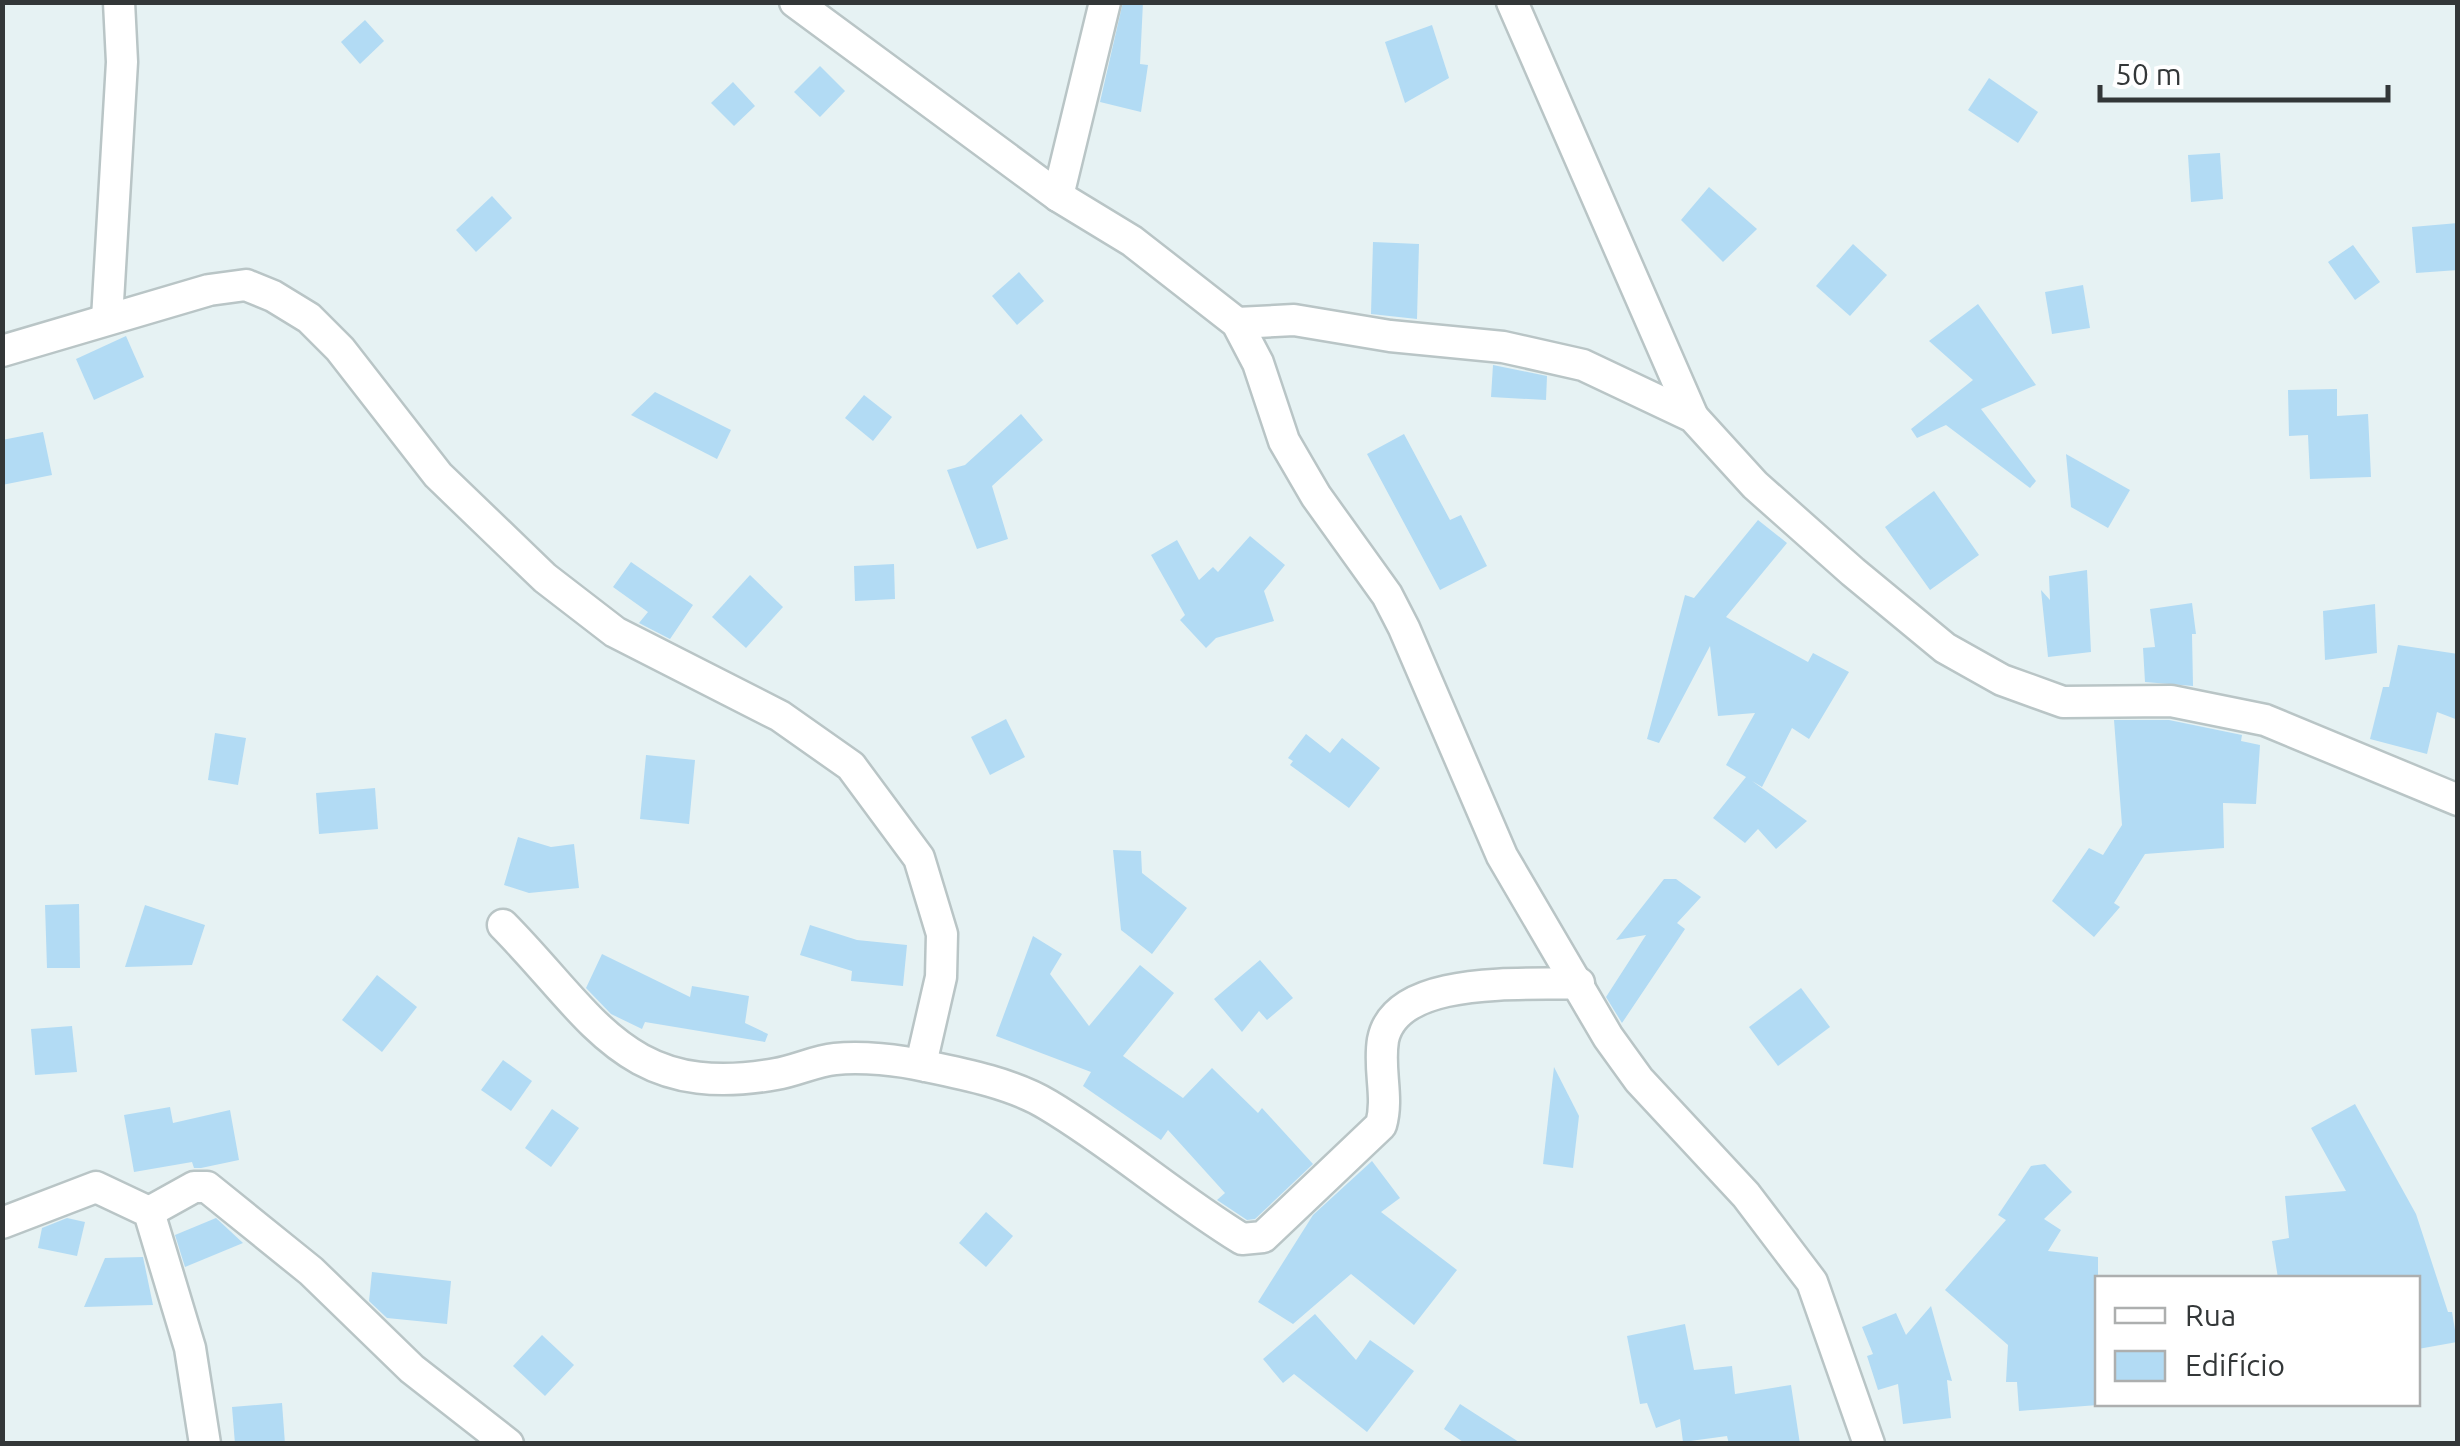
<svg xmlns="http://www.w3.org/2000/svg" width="2460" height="1446" font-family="Ubuntu,sans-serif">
<rect width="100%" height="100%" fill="#e6f2f3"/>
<g fill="#b2dbf4">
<path d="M 1123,2 L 1143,2 L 1140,64 L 1148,65 L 1141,112 L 1100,102 Z"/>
<path d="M 365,20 L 384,41 L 360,64 L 341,42 Z"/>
<path d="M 1432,25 L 1449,78 L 1405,103 L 1385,42 Z"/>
<path d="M 820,66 L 845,91 L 820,117 L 794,92 Z"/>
<path d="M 1989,78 L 2038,112 L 2018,143 L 1968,110 Z"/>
<path d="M 733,82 L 755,106 L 734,126 L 711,103 Z"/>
<path d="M 2220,153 L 2223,199 L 2191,202 L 2188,155 Z"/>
<path d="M 1709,187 L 1757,229 L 1723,262 L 1681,220 Z"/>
<path d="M 492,196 L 512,218 L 476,252 L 456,230 Z"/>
<path d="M 2458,223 L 2458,270 L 2416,273 L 2412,227 Z"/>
<path d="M 1373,242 L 1419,244 L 1417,319 L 1371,314 Z"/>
<path d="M 1853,244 L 1887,275 L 1850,316 L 1816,286 Z"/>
<path d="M 2353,245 L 2380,282 L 2355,300 L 2328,262 Z"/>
<path d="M 1019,272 L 1044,301 L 1017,325 L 992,296 Z"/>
<path d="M 2083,285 L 2090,328 L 2052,334 L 2045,292 Z"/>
<path d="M 1978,304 L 2036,385 L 1981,409 L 2036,481 L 2030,488 L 1946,425 L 1917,438 L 1911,429 L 1973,380 L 1929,341 Z"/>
<path d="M 126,336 L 144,377 L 94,400 L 76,359 Z"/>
<path d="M 1493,365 L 1547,376 L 1546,400 L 1491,397 Z"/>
<path d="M 2337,389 L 2337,416 L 2368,414 L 2371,477 L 2310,479 L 2308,435 L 2289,436 L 2288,390 Z"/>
<path d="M 655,392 L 731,430 L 717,459 L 631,415 Z"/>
<path d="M 864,395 L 892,417 L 873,441 L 845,418 Z"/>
<path d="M 1021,414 L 1043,440 L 992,486 L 1008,539 L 977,549 L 947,470 L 965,465 Z"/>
<path d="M 43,432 L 52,475 L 2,485 L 2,440 Z"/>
<path d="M 1404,434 L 1450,520 L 1461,515 L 1487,566 L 1440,590 L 1367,454 Z"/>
<path d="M 2066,454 L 2130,490 L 2108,528 L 2071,507 Z"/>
<path d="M 1934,491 L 1979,555 L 1930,590 L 1885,527 Z"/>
<path d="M 1758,520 L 1787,543 L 1726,617 L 1808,662 L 1813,653 L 1849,672 L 1809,739 L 1792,728 L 1762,787 L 1752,781 L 1807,821 L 1776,849 L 1758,829 L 1745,843 L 1713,818 L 1746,777 L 1726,765 L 1755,713 L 1718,716 L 1710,646 L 1659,743 L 1647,739 L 1685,595 L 1694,598 Z"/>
<path d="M 1250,536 L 1285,565 L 1264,591 L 1274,621 L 1216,638 L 1206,648 L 1180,620 L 1185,615 L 1151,555 L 1177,540 L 1199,580 L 1213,567 L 1218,572 Z"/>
<path d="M 631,562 L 693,605 L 670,639 L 639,623 L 648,612 L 613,587 Z"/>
<path d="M 894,564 L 895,599 L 855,601 L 854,566 Z"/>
<path d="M 2087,570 L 2091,652 L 2048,657 L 2041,590 L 2050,600 L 2049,576 Z"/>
<path d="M 750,575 L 783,607 L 746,648 L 712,617 Z"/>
<path d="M 2192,603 L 2196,634 L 2192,634 L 2193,686 L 2145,682 L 2143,648 L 2155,647 L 2150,609 Z"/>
<path d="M 2375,604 L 2377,653 L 2325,660 L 2323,611 Z"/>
<path d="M 2398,645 L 2458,654 L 2458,720 L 2437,712 L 2427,754 L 2370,739 L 2383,687 L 2389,687 Z"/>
<path d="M 1006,719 L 1025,757 L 990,775 L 971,737 Z"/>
<path d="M 2114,720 L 2169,720 L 2242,735 L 2241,741 L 2260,745 L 2256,804 L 2223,803 L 2224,848 L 2145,854 L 2114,903 L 2120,907 L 2094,937 L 2052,901 L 2089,848 L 2103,855 L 2122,825 Z"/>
<path d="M 215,733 L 246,738 L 238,785 L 208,780 Z"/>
<path d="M 1306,734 L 1330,753 L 1342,738 L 1380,768 L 1349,808 L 1290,765 L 1293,761 L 1288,758 Z"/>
<path d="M 646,755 L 695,760 L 689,824 L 640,819 Z"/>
<path d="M 375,788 L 378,829 L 319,834 L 316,793 Z"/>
<path d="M 518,837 L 551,847 L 574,844 L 579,888 L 529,893 L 504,885 Z"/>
<path d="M 1113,850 L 1141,851 L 1142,873 L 1187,908 L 1152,954 L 1121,930 Z"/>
<path d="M 1664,879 L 1676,879 L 1701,897 L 1677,923 L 1685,929 L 1622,1023 L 1606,997 L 1646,935 L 1616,940 Z"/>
<path d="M 79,904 L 80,968 L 47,968 L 45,905 Z"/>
<path d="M 145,905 L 205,925 L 192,965 L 125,967 Z"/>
<path d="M 810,925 L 857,940 L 907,945 L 903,986 L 851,981 L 852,971 L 800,955 Z"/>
<path d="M 1033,936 L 1062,954 L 1050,974 L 1089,1026 L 1140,965 L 1174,993 L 1123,1056 L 1183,1098 L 1212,1068 L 1258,1113 L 1262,1108 L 1313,1164 L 1255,1219 L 1247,1220 L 1217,1200 L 1225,1193 L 1168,1130 L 1161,1140 L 1083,1086 L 1091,1072 L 996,1036 Z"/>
<path d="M 602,954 L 690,997 L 692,986 L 749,996 L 745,1023 L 768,1034 L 765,1042 L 645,1022 L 642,1029 L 611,1014 L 586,988 Z"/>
<path d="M 1260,960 L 1293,998 L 1267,1020 L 1259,1011 L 1242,1032 L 1214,999 Z"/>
<path d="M 377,975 L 417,1007 L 382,1052 L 342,1020 Z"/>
<path d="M 1801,988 L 1830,1027 L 1778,1066 L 1749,1027 Z"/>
<path d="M 72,1026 L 77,1072 L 35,1075 L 31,1029 Z"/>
<path d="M 503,1060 L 532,1081 L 511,1111 L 481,1090 Z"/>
<path d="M 1554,1067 L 1579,1116 L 1573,1168 L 1543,1164 Z"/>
<path d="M 2355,1104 L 2416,1214 L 2448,1312 L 2452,1312 L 2457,1342 L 2418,1349 L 2418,1278 L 2278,1278 L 2272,1241 L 2289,1238 L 2285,1196 L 2346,1191 L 2311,1128 Z"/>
<path d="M 170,1107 L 173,1123 L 230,1110 L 239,1160 L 201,1168 L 194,1168 L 192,1162 L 134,1172 L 124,1115 Z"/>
<path d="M 552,1109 L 579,1128 L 551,1167 L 525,1148 Z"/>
<path d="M 1372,1161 L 1400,1198 L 1381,1212 L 1457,1270 L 1414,1325 L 1351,1274 L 1293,1324 L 1258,1302 L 1313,1215 Z"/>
<path d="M 2045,1164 L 2072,1192 L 2044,1219 L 2061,1230 L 2048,1251 L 2098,1257 L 2098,1405 L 2019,1411 L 2017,1382 L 2006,1382 L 2008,1345 L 1945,1290 L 2006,1220 L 1998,1215 L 2031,1166 Z"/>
<path d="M 986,1212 L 1013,1236 L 986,1267 L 959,1243 Z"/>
<path d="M 67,1218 L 85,1222 L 77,1256 L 38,1248 L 42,1228 Z"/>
<path d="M 216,1218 L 243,1243 L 185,1267 L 175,1235 Z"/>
<path d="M 143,1257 L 153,1305 L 84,1307 L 105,1258 Z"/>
<path d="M 372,1272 L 451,1281 L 447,1324 L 387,1318 L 369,1301 Z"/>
<path d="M 1931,1306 L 1952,1381 L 1947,1380 L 1951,1418 L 1903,1424 L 1898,1384 L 1878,1390 L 1867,1356 L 1873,1354 L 1862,1327 L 1896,1313 L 1906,1335 Z"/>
<path d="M 1315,1314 L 1356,1360 L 1370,1340 L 1414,1371 L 1367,1432 L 1294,1374 L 1283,1383 L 1263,1359 Z"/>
<path d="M 1685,1324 L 1694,1370 L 1732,1366 L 1735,1394 L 1791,1385 L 1800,1444 L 1729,1444 L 1727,1436 L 1683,1442 L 1680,1419 L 1656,1428 L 1647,1403 L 1640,1404 L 1627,1336 Z"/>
<path d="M 542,1335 L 574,1365 L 545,1396 L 513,1366 Z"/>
<path d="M 282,1403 L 285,1444 L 235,1444 L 232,1407 Z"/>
<path d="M 1460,1404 L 1522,1444 L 1466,1444 L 1444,1429 Z"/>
</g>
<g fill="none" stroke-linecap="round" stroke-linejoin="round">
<g stroke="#b9c5c6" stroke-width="35">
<g id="street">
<path d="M 795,2 L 1058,196 L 1132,241 L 1237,323 L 1258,363 L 1284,441 L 1316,496 L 1387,595 L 1404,628 L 1502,856 L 1608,1037 L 1639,1080 L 1746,1195 L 1812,1282 L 1869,1444"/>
<path d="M 1512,2 L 1693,417"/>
<path d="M 1058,196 L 1105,2"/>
<path d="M 107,319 L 122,62 L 119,2"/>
<path d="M 1237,323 L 1294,320 L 1390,336 L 1503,347 L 1583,365 L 1693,417 L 1755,485 L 1853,572 L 1945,648 L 2002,680 L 2063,702 L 2171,701 L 2265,720 L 2458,800"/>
<path d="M 2,351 L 209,290 L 246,285 L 273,296 L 309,318 L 340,349 L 438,475 L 545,578 L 615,632 L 780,716 L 851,766 L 919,858 L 942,934 L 941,977 L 921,1064"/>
<path d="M 503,925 C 594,1017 626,1101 776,1074 C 795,1071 815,1061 835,1059 C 861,1056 900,1060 925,1066 C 964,1074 1014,1084 1048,1105 C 1115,1145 1175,1198 1242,1239 L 1263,1237 L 1381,1125 C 1389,1097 1378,1070 1383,1040 C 1396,973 1528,986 1579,983"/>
<path d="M 149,1212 L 194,1187 L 207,1187 L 311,1271 L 412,1369 L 508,1444"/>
<path d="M 2,1223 L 96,1187 L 149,1212 L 190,1348 L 205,1444"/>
</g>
</g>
<use href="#street" stroke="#fff" stroke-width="30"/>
</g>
<rect width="2460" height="1446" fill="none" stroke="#333738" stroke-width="10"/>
<rect x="2095" y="1276" width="325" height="130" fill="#ffffff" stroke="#adafaf" stroke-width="2.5"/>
<rect x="2115" y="1308" width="50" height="15" fill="#ffffff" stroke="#adafaf" stroke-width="2.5"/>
<text x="2185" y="1326" font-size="30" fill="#333738">Rua</text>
<rect x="2115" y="1351" width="50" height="30" fill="#b2dbf4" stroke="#adafaf" stroke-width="2.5"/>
<text x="2185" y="1376" font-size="30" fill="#333738">Edifício</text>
<path d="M2100 85v15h288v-15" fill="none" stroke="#333738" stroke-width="5"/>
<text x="2115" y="85" font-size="30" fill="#333738" stroke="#ffffff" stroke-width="8" paint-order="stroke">50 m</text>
</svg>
